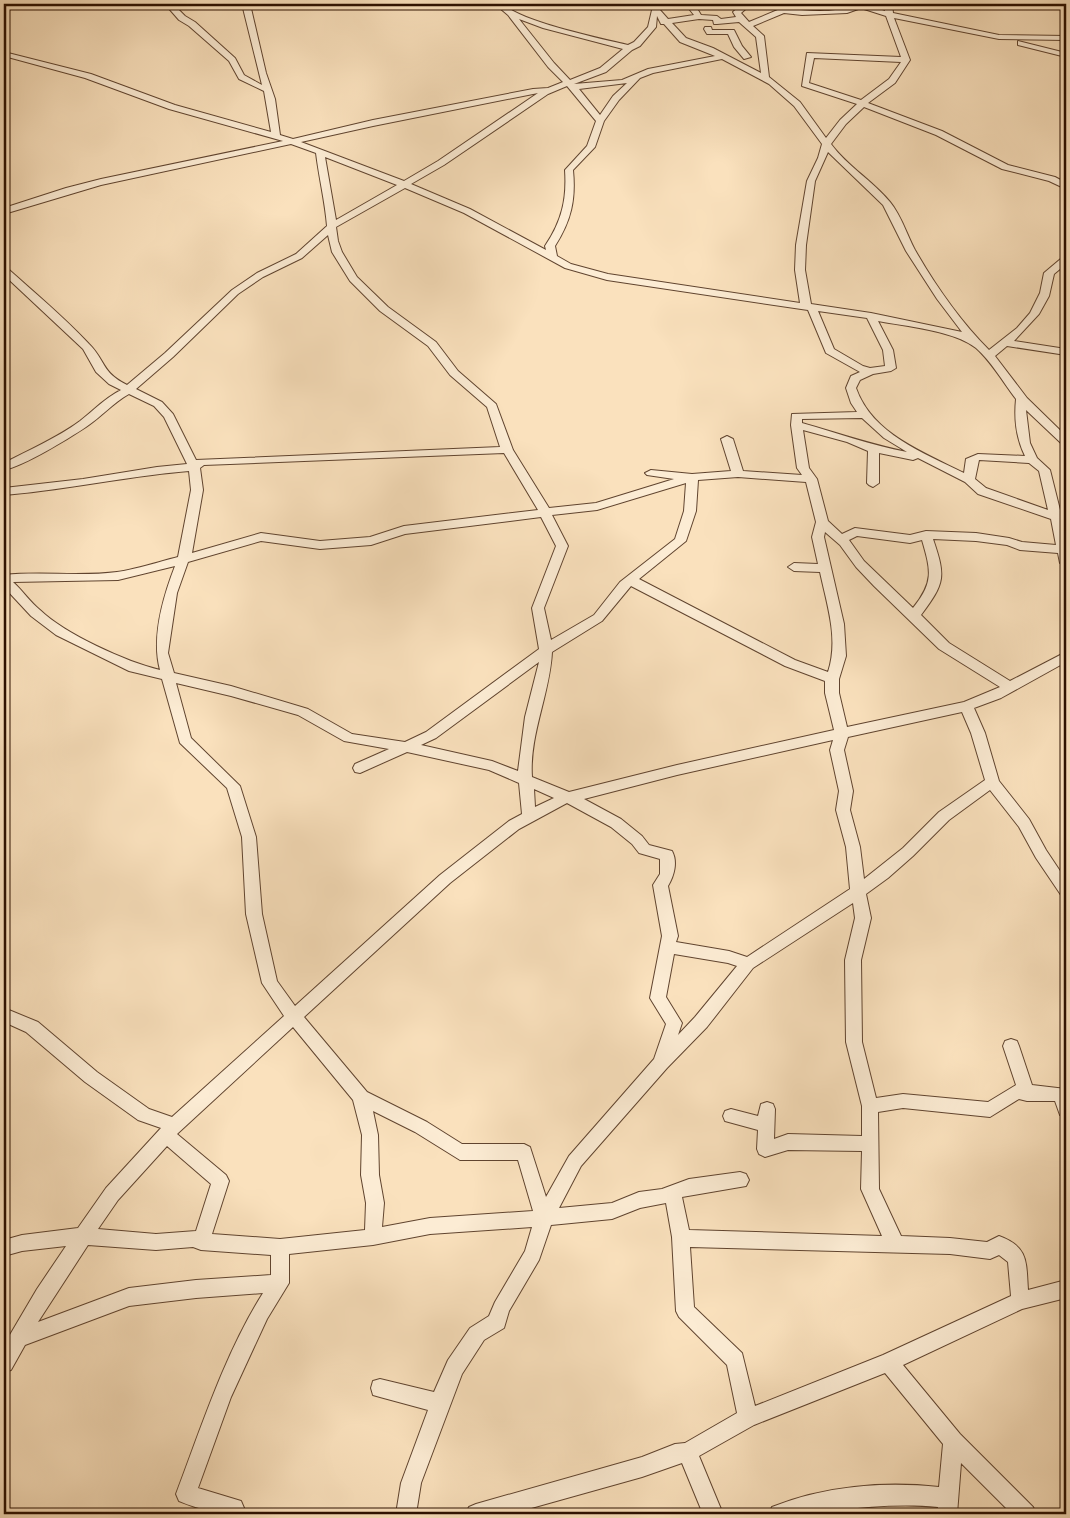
<svg xmlns="http://www.w3.org/2000/svg" width="1070" height="1518" font-family="'IM FELL Double Pica',serif">
<rect width="100%" height="100%" fill="#fae1bd"/>
<filter id="stains"><feTurbulence type="fractalNoise" baseFrequency=".004" numOctaves="4"/><feColorMatrix values="0 0 0 0 .2 0 0 0 0 .09 0 0 0 0 .02 0 0 0 .5 -.17"/></filter>
<radialGradient id="worn" r=".72"><stop offset=".6" stop-color="#630" stop-opacity="0"/><stop offset="1" stop-color="#630" stop-opacity=".3"/></radialGradient>
<g fill="none" stroke-linecap="round" stroke-linejoin="round">
<g stroke="#60442f" stroke-width="2">
<g id="minor">
<path d="M 15,4 L 27,4 L 4,11 L 4,7 Z"/>
<path d="M 165,4 L 173,4 L 185,16 L 195,22 L 235,58 L 244,75 L 262,85 L 242,4 L 250,4 L 266,73 L 275,99 L 280,135 L 293,139 L 373,120 L 533,89 L 548,88 L 563,82 L 548,67 L 508,15 L 495,4 L 503,4 C 522,22 599,38 628,45 L 634,42 L 648,27 L 652,10 L 646,4 L 662,4 L 660,10 L 668,19 L 694,15 L 690,10 L 691,4 L 699,4 L 698,10 L 701,15 L 717,16 L 721,19 L 736,17 L 733,12 L 742,4 L 787,6 L 790,6 L 790,9 C 809,11 835,13 853,6 L 853,4 L 865,4 L 885,11 L 884,4 L 892,4 L 893,13 L 999,35 L 1066,36 L 1066,40 L 999,39 L 894,18 L 910,60 L 895,83 L 868,103 L 942,131 L 1008,165 L 1055,177 L 1066,183 L 1066,189 L 1049,181 L 1002,169 L 936,135 L 864,107 L 846,124 L 831,144 C 847,166 873,181 890,202 C 901,215 907,235 915,250 C 935,285 961,322 989,350 L 1017,328 L 1030,313 L 1040,293 L 1044,273 L 1063,257 L 1066,256 L 1066,264 L 1054,274 L 1049,296 L 1039,314 L 1014,341 L 1066,349 L 1066,355 L 1007,346 L 995,356 L 1027,398 L 1066,436 L 1066,445 L 1062,444 L 1026,410 L 1030,443 L 1037,458 L 1050,470 L 1061,514 L 1066,515 L 1066,523 L 1063,522 L 1066,537 L 1066,567 L 1060,563 L 1058,553 L 1020,550 L 1007,545 L 976,541 L 933,539 C 946,577 945,583 921,615 L 949,643 L 1010,681 L 1066,652 L 1066,662 L 1001,698 L 974,708 L 985,733 L 999,781 L 1029,819 L 1046,850 L 1066,880 L 1066,897 L 1061,895 L 1036,858 L 1019,827 L 990,790 L 949,820 L 913,856 L 888,878 L 866,894 L 871,918 L 861,960 L 862,1042 L 876,1098 L 903,1094 L 988,1102 L 1016,1085 L 1003,1046 L 1005,1041 L 1011,1039 L 1017,1041 L 1019,1046 L 1032,1085 L 1066,1089 L 1066,1117 L 1060,1115 L 1055,1101 L 1027,1101 L 1019,1099 L 990,1117 L 903,1108 L 878,1112 L 879,1189 L 901,1236 L 950,1238 L 987,1242 L 999,1236 C 1029,1247 1026,1262 1028,1290 L 1066,1280 L 1066,1298 L 1022,1309 L 903,1365 L 960,1434 L 1033,1507 L 1036,1514 L 1012,1514 L 961,1463 L 957,1514 L 937,1514 L 938,1507 C 881,1501 826,1514 769,1514 L 772,1507 C 823,1486 884,1481 939,1487 L 943,1444 L 885,1373 L 754,1425 L 699,1456 L 723,1514 L 703,1514 L 682,1463 L 642,1477 L 510,1514 L 466,1514 L 469,1507 L 476,1504 L 642,1457 L 675,1444 L 685,1443 L 737,1413 L 727,1365 L 679,1317 L 676,1311 L 672,1237 L 666,1203 L 640,1208 L 612,1219 L 551,1225 L 539,1260 L 509,1311 L 504,1328 L 484,1340 L 462,1374 L 421,1483 L 416,1514 L 396,1514 L 401,1483 L 428,1410 L 380,1397 L 373,1395 L 371,1388 L 373,1381 L 380,1379 L 434,1392 L 448,1360 L 470,1328 L 489,1316 L 495,1302 L 525,1251 L 532,1227 L 430,1234 L 373,1245 L 289,1254 L 289,1283 L 267,1319 L 231,1397 L 198,1488 L 241,1501 L 244,1508 L 243,1514 C 220,1514 200,1510 179,1501 L 176,1494 C 201,1428 225,1353 263,1293 L 196,1298 L 129,1306 L 25,1345 L 11,1370 L 4,1372 L 4,1345 L 37,1289 L 66,1246 L 22,1251 L 4,1256 L 4,1240 L 22,1235 L 78,1228 L 106,1188 L 161,1128 L 138,1120 L 85,1082 L 26,1032 L 4,1022 L 4,1008 L 38,1022 L 97,1072 L 149,1109 L 172,1117 L 284,1016 L 262,983 L 246,914 L 242,837 L 227,788 L 180,743 L 162,679 L 129,671 L 56,635 L 31,616 L 4,587 L 4,575 C 42,571 80,577 117,572 C 138,569 158,562 178,557 L 191,490 L 189,471 C 127,476 66,490 4,495 L 4,488 L 83,479 L 157,467 L 187,464 L 164,417 L 154,406 L 129,394 C 113,403 101,417 86,427 C 68,439 24,466 4,470 L 4,463 C 29,450 57,438 80,421 C 94,410 105,398 121,390 L 109,384 L 96,372 L 83,349 L 4,275 L 4,267 L 7,268 C 35,293 64,317 89,344 C 106,361 101,372 127,385 L 165,353 L 232,290 L 257,273 L 296,254 L 327,226 C 325,201 319,178 316,153 L 291,144 L 101,185 L 4,214 L 4,208 L 66,188 L 101,179 L 283,141 L 169,109 L 85,78 L 4,56 L 4,52 L 91,74 L 175,105 L 271,132 L 264,91 L 239,79 L 229,61 L 189,26 L 179,20 ZM 749,6 L 751,6 L 780,9 L 749,22 L 741,13 ZM 861,8 L 886,16 L 901,57 L 807,53 L 802,86 L 857,104 L 840,120 L 826,138 L 800,102 L 769,77 L 764,36 L 753,26 L 784,13 L 802,15 L 847,13 ZM 657,16 L 661,24 L 664,24 L 680,42 L 715,56 L 648,69 L 622,80 L 574,84 L 606,72 L 632,50 L 640,46 L 656,27 ZM 519,19 L 543,28 L 623,49 L 600,68 L 570,80 L 554,63 ZM 699,19 L 713,20 L 714,24 L 717,24 L 739,22 L 756,37 L 761,73 L 713,48 L 686,38 L 672,23 ZM 814,58 L 901,62 L 889,79 L 861,100 L 809,83 ZM 722,59 L 769,84 L 794,106 L 822,144 L 818,158 L 807,181 L 796,245 L 795,270 L 800,303 L 608,274 L 571,264 L 557,256 L 555,246 C 571,221 576,200 573,170 L 595,147 L 604,121 L 619,100 L 640,78 L 653,73 ZM 627,83 L 613,96 L 600,115 L 579,89 ZM 567,86 L 596,121 L 587,146 L 565,170 C 567,199 562,221 545,246 L 546,250 L 470,209 L 411,184 L 444,165 L 548,94 ZM 538,93 L 438,161 L 404,181 L 301,142 L 373,126 ZM 828,152 L 883,205 L 906,251 L 937,299 L 962,332 L 871,313 L 811,304 L 805,270 L 806,245 L 815,181 ZM 325,157 L 397,185 L 336,220 ZM 405,188 L 464,213 L 565,268 L 607,280 L 808,310 L 826,353 L 860,372 L 851,376 L 846,388 L 851,403 L 857,412 L 792,414 L 791,425 L 797,468 L 802,475 L 743,471 L 733,439 L 727,436 L 721,439 L 731,471 L 692,474 L 651,470 L 645,473 L 647,475 L 674,479 L 596,503 L 549,508 L 513,450 L 496,404 L 458,371 L 436,342 L 388,307 L 357,277 L 342,252 L 338,241 L 336,227 ZM 328,235 L 332,252 L 350,281 L 380,311 L 428,346 L 450,375 L 487,407 L 500,447 L 196,460 L 173,414 L 162,402 L 136,389 L 173,357 L 238,294 L 263,277 L 302,258 ZM 818,311 L 867,318 L 883,350 L 885,366 L 870,368 L 863,366 L 834,349 ZM 878,321 C 905,326 955,331 976,348 C 991,361 1003,382 1016,399 C 1014,419 1016,438 1025,456 L 978,454 L 966,459 L 964,473 C 924,453 872,434 856,388 L 860,380 L 873,374 L 891,371 L 896,368 L 893,350 ZM 862,418 L 884,438 L 907,452 C 871,445 837,433 802,423 L 802,419 ZM 803,430 L 847,442 L 868,451 L 867,483 L 869,485 L 873,487 L 879,483 L 879,453 L 913,460 L 918,458 L 965,482 L 978,494 L 1051,519 L 1056,545 L 1022,542 L 1009,538 L 976,533 L 926,531 L 910,535 L 855,528 L 842,534 L 828,521 L 817,479 L 809,468 ZM 504,453 L 538,510 L 404,526 L 370,537 L 320,541 L 261,533 L 192,553 L 203,490 L 200,468 L 204,465 ZM 979,460 L 1029,463 L 1039,471 L 1048,510 L 986,488 L 975,479 ZM 738,477 L 806,482 L 816,522 L 812,537 L 818,564 L 794,563 L 788,567 L 794,571 L 820,572 C 827,605 839,639 828,672 L 795,660 L 639,579 L 686,541 L 696,511 L 698,480 ZM 686,483 L 684,511 L 675,539 L 620,582 L 594,615 L 551,640 L 544,608 L 568,546 L 552,515 L 597,510 ZM 541,517 L 556,546 L 532,608 L 539,649 L 426,732 L 405,742 L 352,734 L 308,709 L 231,686 L 174,673 L 168,653 L 177,593 L 188,562 L 261,541 L 320,549 L 371,545 L 405,534 ZM 825,532 L 840,545 L 856,567 L 874,586 L 939,649 L 1000,687 L 964,702 L 847,727 L 839,693 L 839,679 L 846,656 L 844,624 L 824,537 ZM 857,536 L 910,543 L 922,540 C 931,571 934,582 913,608 L 864,561 L 849,540 ZM 175,566 C 163,597 151,637 160,670 C 126,662 65,634 40,610 C 30,602 23,591 13,582 L 118,580 ZM 631,586 L 785,666 L 825,681 L 825,693 L 834,730 L 677,765 L 569,792 L 532,777 C 529,735 550,694 552,652 L 602,621 ZM 539,662 L 525,717 L 518,771 L 492,761 L 421,745 L 436,738 ZM 176,683 L 231,696 L 298,715 L 344,741 L 389,749 L 355,764 L 353,768 L 355,772 L 360,773 L 407,752 L 489,770 L 519,783 L 522,814 L 509,821 L 440,875 L 295,1006 L 277,981 L 262,914 L 256,837 L 240,786 L 191,738 ZM 962,712 L 971,733 L 985,780 L 939,812 L 903,848 L 864,879 L 860,847 L 850,810 L 853,791 L 844,750 L 848,737 ZM 833,740 L 830,750 L 839,791 L 836,810 L 846,847 L 850,889 L 747,957 L 729,951 L 676,942 L 678,936 L 668,886 C 674,876 678,862 672,851 L 649,845 L 642,836 L 621,819 L 584,799 L 677,775 ZM 534,789 L 554,798 L 535,807 ZM 567,803 L 611,827 L 632,844 L 639,853 L 660,859 L 660,874 L 653,885 L 662,936 L 650,998 L 666,1024 L 654,1059 L 569,1156 L 546,1197 L 530,1147 L 524,1144 L 462,1144 L 427,1122 L 367,1092 L 304,1017 L 450,883 L 519,829 ZM 853,903 L 855,918 L 845,960 L 846,1042 L 862,1106 L 862,1136 L 788,1134 L 774,1139 L 775,1109 L 773,1104 L 767,1102 L 761,1104 L 758,1116 L 731,1109 L 725,1111 L 723,1116 L 725,1121 L 758,1130 L 757,1149 L 759,1154 L 765,1157 L 788,1150 L 862,1151 L 861,1189 L 882,1236 L 689,1230 L 682,1197 L 746,1186 L 749,1180 L 746,1174 L 740,1172 L 689,1179 L 662,1189 L 639,1192 L 612,1203 L 559,1208 L 581,1166 L 667,1068 L 707,1027 L 753,968 ZM 674,954 L 728,963 L 737,966 L 695,1017 L 678,1035 L 682,1023 L 666,997 ZM 293,1027 L 353,1100 L 362,1135 L 361,1175 L 366,1203 L 365,1230 L 280,1239 L 212,1234 L 229,1181 L 226,1175 L 177,1134 ZM 373,1111 L 415,1132 L 460,1160 L 518,1160 L 533,1211 L 430,1218 L 382,1227 L 384,1203 L 379,1175 L 378,1135 ZM 167,1146 L 211,1184 L 196,1231 L 156,1234 L 98,1229 L 118,1200 ZM 88,1245 L 156,1250 L 193,1247 L 201,1250 L 271,1255 L 271,1275 L 196,1280 L 129,1288 L 38,1322 ZM 690,1247 L 950,1254 L 990,1259 L 999,1255 L 1008,1262 L 1011,1296 L 883,1355 L 755,1406 L 742,1353 L 694,1307 Z"/>
<path d="M 705,27 L 711,27 L 712,30 L 734,30 L 742,46 L 751,57 L 744,59 L 734,47 L 728,34 L 707,34 L 704,29 Z"/>
<path d="M 1018,41 L 1066,53 L 1066,57 L 1018,45 Z"/>
</g>
</g>
<use href="#minor" fill="#fcecd4" fill-rule="evenodd"/>
</g>
<rect width="1070" height="1518" fill="none" stroke="#fae1bd" stroke-width="20"/>
<rect x="5" y="5" width="1060" height="1508" fill="none" stroke="#2c1000" stroke-width="2.5"/>
<rect x="10" y="10" width="1050" height="1498" fill="none" stroke="#2c1000"/>
<rect width="100%" height="100%" filter="url(#stains)"/>
<rect width="100%" height="100%" fill="url(#worn)"/>
</svg>
